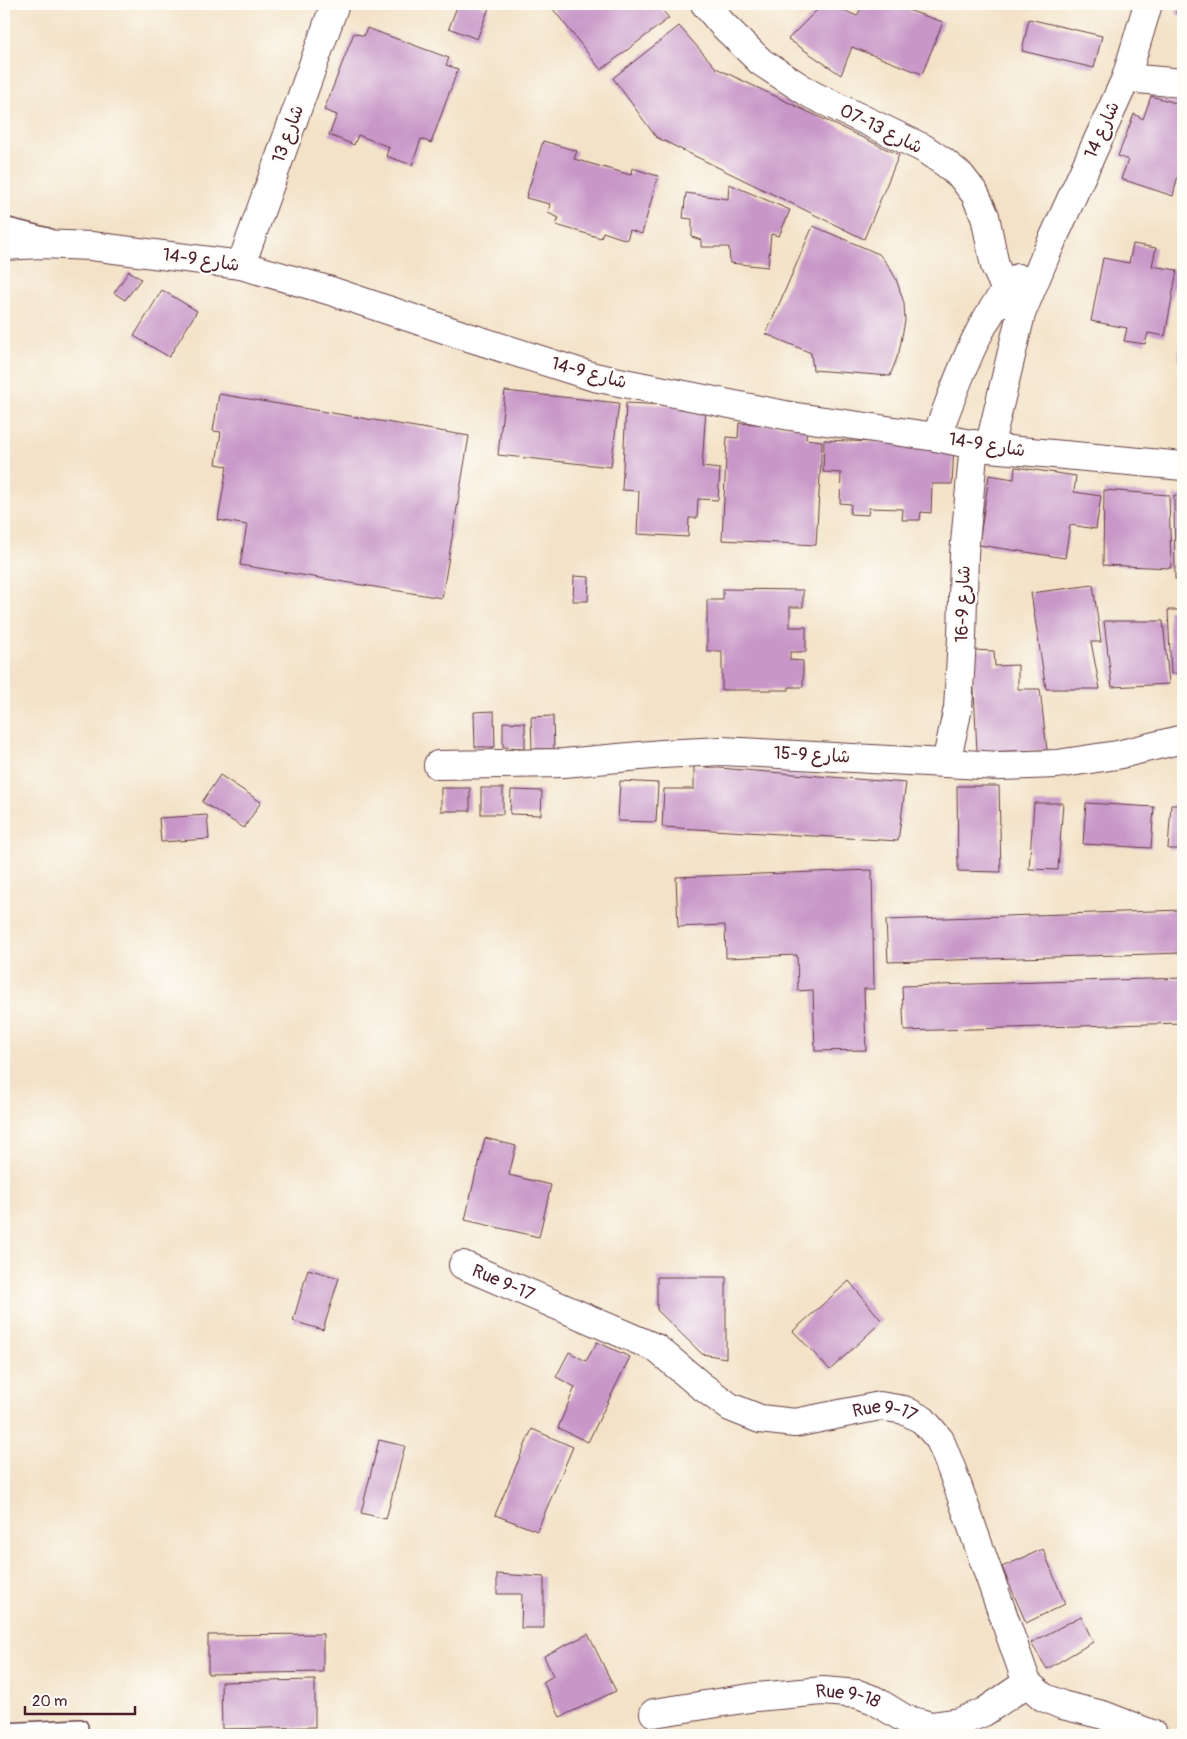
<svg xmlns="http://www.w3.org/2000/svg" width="1187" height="1739" font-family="Pangolin,'Playpen Sans Arabic',sans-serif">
<rect width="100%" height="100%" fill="#fdfcf7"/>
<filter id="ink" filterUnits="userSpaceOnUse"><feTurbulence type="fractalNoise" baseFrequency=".02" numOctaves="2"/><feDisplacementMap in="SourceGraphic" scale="10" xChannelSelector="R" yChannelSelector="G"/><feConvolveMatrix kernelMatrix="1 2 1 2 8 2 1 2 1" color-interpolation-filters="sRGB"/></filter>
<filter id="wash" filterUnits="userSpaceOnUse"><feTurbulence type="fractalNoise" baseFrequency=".0096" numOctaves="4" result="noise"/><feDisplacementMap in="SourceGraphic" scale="20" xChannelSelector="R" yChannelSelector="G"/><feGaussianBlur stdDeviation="1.12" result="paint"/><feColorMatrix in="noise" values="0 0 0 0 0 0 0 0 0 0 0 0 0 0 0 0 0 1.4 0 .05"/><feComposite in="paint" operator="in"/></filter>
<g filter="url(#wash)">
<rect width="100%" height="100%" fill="#f3e2c7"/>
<g id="blocks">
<g fill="#c897c8">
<path d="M 458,4 L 477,4 L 489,8 L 477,39 L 449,28 Z"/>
<path d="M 549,4 L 657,4 L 669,18 L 601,70 Z"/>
<path d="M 823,4 L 829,4 L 857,16 L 863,4 L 890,4 L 943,22 L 922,74 L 852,47 L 841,75 L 788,39 Z"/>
<path d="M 1180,4 L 1183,4 L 1183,16 L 1176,14 Z"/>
<path d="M 1029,19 L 1102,36 L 1094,68 L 1022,51 Z"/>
<path d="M 679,26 L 716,68 L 899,155 L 864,239 L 656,137 L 613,78 Z"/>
<path d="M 367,28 L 449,58 L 446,65 L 458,69 L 431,143 L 421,139 L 412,165 L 386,156 L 389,147 L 358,135 L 354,145 L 329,135 L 337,115 L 324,110 L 354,33 L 364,36 Z"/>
<path d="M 1151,96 L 1183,105 L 1183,154 L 1173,196 L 1121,179 L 1128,160 L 1118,156 L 1134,114 L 1143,119 Z"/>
<path d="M 543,141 L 577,151 L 574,159 L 631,175 L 632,168 L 658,176 L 642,234 L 630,230 L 627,240 L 603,232 L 601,238 L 556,225 L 559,218 L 548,213 L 550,204 L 526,198 Z"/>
<path d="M 729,184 L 790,210 L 779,236 L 771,234 L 768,267 L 730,263 L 729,247 L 701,247 L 701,240 L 692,237 L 692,219 L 683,218 L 686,193 L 728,199 Z"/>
<path d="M 813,226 L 879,254 L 888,265 L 896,279 L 904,303 L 905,321 L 899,352 L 890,376 L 813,370 L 811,353 L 766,334 Z"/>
<path d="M 1133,244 L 1156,248 L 1152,266 L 1177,270 L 1165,336 L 1148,333 L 1145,344 L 1124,341 L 1127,328 L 1091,321 L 1103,258 L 1129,263 Z"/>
<path d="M 129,271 L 141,279 L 125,300 L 114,293 Z"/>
<path d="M 162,290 L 197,311 L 169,357 L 134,336 Z"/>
<path d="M 1182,332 L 1183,332 L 1183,362 L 1178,361 Z"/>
<path d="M 505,391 L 619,403 L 611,467 L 498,455 Z"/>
<path d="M 219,394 L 469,436 L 442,598 L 240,565 L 247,525 L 218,520 L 227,466 L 216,464 L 221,432 L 213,431 Z"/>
<path d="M 626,403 L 706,407 L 702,467 L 720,469 L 718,500 L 698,499 L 697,518 L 689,518 L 688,537 L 637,534 L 639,491 L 622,490 Z"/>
<path d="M 739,423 L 807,427 L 806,439 L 822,441 L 816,545 L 722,540 L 727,437 L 738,438 Z"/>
<path d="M 824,440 L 954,445 L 952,484 L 932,484 L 931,513 L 921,512 L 920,520 L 902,520 L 903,509 L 869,508 L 868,515 L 850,514 L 851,504 L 840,503 L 841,473 L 823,472 Z"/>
<path d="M 1015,467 L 1076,476 L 1074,492 L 1101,496 L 1096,529 L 1070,525 L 1065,558 L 979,545 L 989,475 L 1014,479 Z"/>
<path d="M 1104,490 L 1169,495 L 1171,568 L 1103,565 Z"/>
<path d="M 1174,495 L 1183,496 L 1183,579 L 1175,579 Z"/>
<path d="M 574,576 L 589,577 L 588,601 L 573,601 Z"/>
<path d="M 1093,585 L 1101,642 L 1091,642 L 1100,689 L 1046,689 L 1031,593 Z"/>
<path d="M 723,589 L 803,590 L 803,607 L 790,607 L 790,627 L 806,627 L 806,652 L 790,652 L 790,660 L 803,661 L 803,687 L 789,687 L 789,690 L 722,690 L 722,651 L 707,651 L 707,600 L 723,600 Z"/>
<path d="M 1168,610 L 1183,610 L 1183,673 L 1171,674 Z"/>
<path d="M 1104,621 L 1163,621 L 1169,684 L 1112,687 Z"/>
<path d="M 972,650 L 994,651 L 995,666 L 1018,665 L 1018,689 L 1040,689 L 1047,750 L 977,752 Z"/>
<path d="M 494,711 L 495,747 L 475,747 L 474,712 Z"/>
<path d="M 553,716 L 554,749 L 532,749 L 531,717 Z"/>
<path d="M 503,722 L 525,723 L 525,748 L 503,747 Z"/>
<path d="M 694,766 L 906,783 L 898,841 L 662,827 L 664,789 L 694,789 Z"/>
<path d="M 220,775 L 261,802 L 244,828 L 202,802 Z"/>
<path d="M 620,781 L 658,783 L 656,822 L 618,821 Z"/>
<path d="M 957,786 L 999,786 L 1001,872 L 958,871 Z"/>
<rect x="441" y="788" width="29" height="23"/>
<rect x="481" y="788" width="22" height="26"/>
<path d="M 511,790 L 542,791 L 541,815 L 510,814 Z"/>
<path d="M 1034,803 L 1063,803 L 1058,870 L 1029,869 Z"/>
<path d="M 1086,803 L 1154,807 L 1151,848 L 1083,844 Z"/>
<path d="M 1171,805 L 1183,805 L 1183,849 L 1168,849 Z"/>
<path d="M 207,815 L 209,839 L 161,842 L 159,818 Z"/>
<path d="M 872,870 L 874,989 L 864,989 L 866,1050 L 815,1051 L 813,990 L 798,991 L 797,955 L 726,958 L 725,925 L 678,927 L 676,877 Z"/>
<path d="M 1183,910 L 1183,953 L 888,962 L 886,920 Z"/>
<path d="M 1183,978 L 1183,1023 L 904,1031 L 902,986 Z"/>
<path d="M 485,1138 L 516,1146 L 509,1175 L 551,1185 L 539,1237 L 465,1220 L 477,1168 L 478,1168 Z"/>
<path d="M 308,1269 L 339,1278 L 323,1330 L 293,1321 Z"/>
<path d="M 657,1277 L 726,1277 L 726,1358 L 702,1354 L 657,1310 Z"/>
<path d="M 849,1281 L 882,1321 L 830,1370 L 793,1331 Z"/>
<path d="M 597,1342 L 630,1357 L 588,1442 L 558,1428 L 575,1387 L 556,1377 L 569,1352 L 586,1361 Z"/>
<path d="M 532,1429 L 573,1447 L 537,1531 L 495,1515 Z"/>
<path d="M 379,1440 L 405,1446 L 386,1519 L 361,1513 Z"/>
<path d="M 1043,1549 L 1065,1604 L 1026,1623 L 1002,1567 Z"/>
<path d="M 497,1574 L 544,1577 L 544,1628 L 521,1628 L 522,1594 L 497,1594 Z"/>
<path d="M 1081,1616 L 1093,1642 L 1047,1669 L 1031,1643 Z"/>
<path d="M 323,1634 L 323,1672 L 208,1674 L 208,1635 Z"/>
<path d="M 588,1634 L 616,1691 L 560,1717 L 543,1682 L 553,1676 L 544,1656 Z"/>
<path d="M 315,1680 L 315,1727 L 222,1729 L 221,1682 Z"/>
</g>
</g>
</g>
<g filter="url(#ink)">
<use href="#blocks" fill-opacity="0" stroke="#633c42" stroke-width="1"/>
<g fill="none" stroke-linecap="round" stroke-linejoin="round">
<g stroke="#633c42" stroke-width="18">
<g id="lane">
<path d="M 4,225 L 48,236"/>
<path d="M 4,1731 L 80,1727"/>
</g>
</g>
<g stroke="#633c42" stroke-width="30">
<g id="street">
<path d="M 705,4 L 723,25 L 761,62 L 812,95 L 923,148 L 944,162 L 961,176 L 975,194 L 985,216 L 995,266 L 1006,290 L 1021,314"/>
<path d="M 1126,78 L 1183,83"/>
<path d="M 4,246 L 41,244 L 91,246 L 241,265 L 331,291 L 462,335 L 594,377 L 790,416 L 936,437 L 989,448 L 1183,466"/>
<path d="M 241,265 L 335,4"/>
<path d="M 936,437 C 957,385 977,317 1018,278"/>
<path d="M 989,448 L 1021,314 L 1047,252 L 1126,78 L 1148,4"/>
<path d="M 946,763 L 958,708 L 962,638 L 964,554 L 974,444"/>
<path d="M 438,765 L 564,763 L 662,754 L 722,751 L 1000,766 L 1057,764 L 1117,755 L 1183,739"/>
<path id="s1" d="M 463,1265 L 656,1348 L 700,1385 L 730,1407 L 760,1419 L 795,1423 L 880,1406 L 904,1410 L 923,1420 L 940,1440 L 953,1473 L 1027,1683 L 1043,1697 L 1062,1705 L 1103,1715 L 1154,1735"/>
<path id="s2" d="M 654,1713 L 756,1697 L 823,1691 L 858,1694 L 874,1700 L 905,1719 L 931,1726 L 960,1722 L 984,1712 L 1027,1683"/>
</g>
</g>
<use href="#lane" stroke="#fff" stroke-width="15"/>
<use href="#street" stroke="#fff" stroke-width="28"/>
</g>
</g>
<g text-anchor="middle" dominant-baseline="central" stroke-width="5" stroke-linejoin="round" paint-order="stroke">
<g font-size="18" fill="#4a1f2b" stroke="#fdfcf7">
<text transform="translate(881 129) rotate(26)">شارع 13-07</text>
<text transform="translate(1102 130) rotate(-66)">شارع 14</text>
<text transform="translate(288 134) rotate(-70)">شارع 13</text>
<text transform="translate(201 260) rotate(8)">شارع 9-14</text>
<text transform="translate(589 373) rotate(15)">شارع 9-14</text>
<text transform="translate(987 445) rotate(9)">شارع 9-14</text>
<text transform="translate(963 604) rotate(-88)">شارع 9-16</text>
<text transform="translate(812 755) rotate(3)">شارع 9-15</text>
<text stroke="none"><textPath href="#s1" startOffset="44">Rue 9-17</textPath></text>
<text stroke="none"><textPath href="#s1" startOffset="464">Rue 9-17</textPath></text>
<text stroke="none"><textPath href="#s2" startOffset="196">Rue 9-18</textPath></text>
</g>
</g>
<rect width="1187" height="1739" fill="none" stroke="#fdfcf7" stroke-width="20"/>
<path d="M25 1706v8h110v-8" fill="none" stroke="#4a1f2b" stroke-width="2.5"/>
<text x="32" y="1706" font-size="15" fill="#4a1f2b" stroke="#fdfcf7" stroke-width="4" paint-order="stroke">20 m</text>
</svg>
